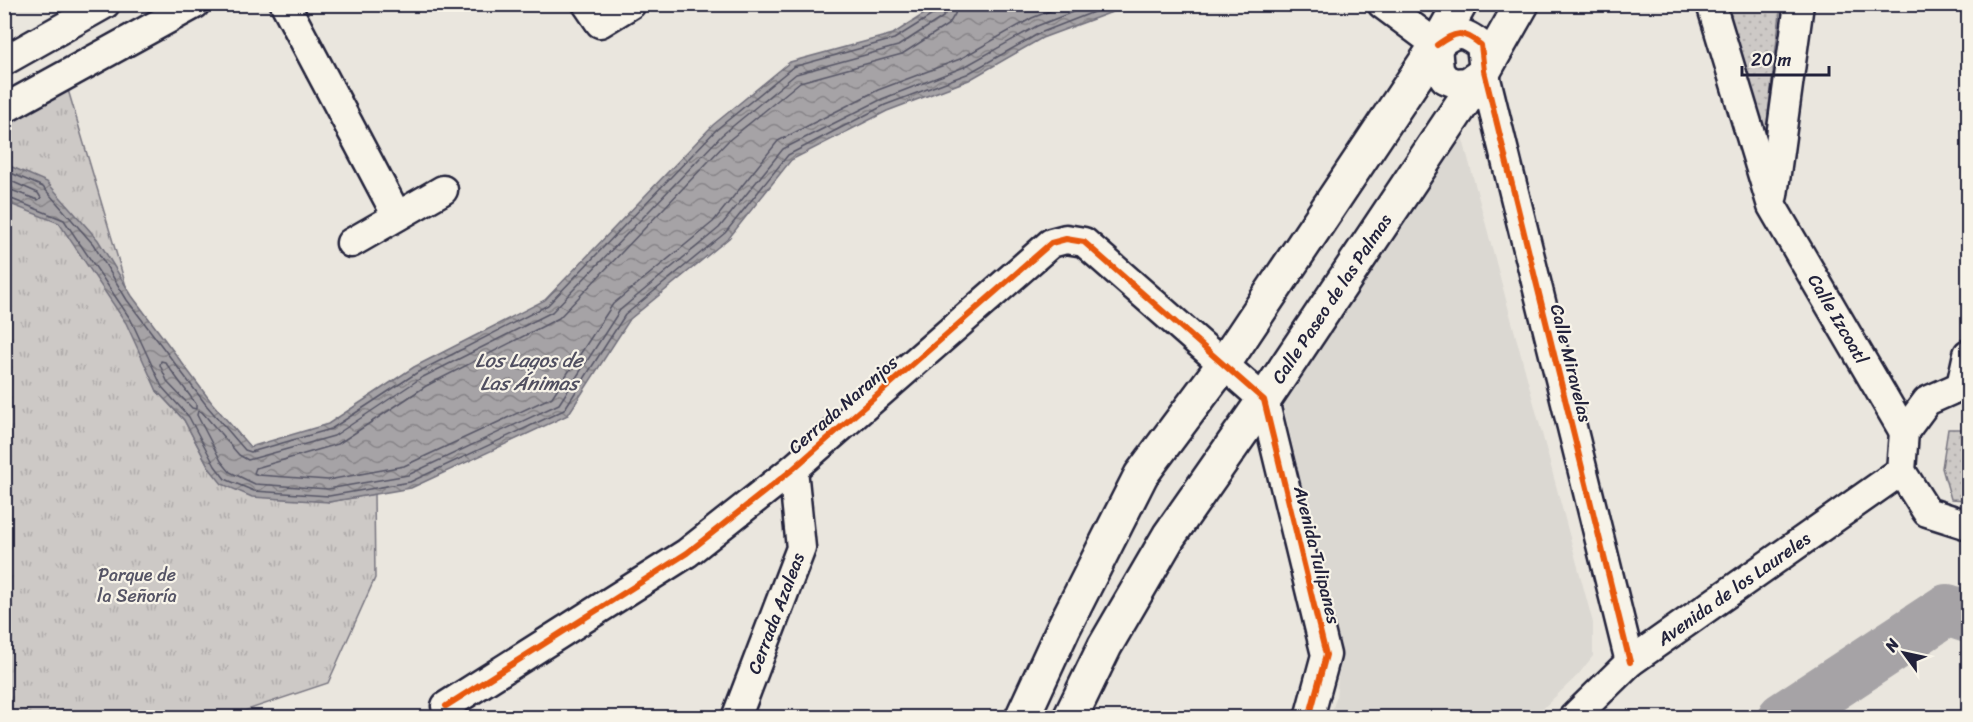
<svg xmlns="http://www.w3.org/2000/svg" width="1973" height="722" font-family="Sriracha,sans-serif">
<defs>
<pattern id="grass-dots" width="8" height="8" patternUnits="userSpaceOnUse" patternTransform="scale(1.5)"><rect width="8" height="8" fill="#cdc9c6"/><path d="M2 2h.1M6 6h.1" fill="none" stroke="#b0acab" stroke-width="1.8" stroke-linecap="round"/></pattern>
<pattern id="park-tufts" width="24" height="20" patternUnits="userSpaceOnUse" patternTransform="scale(1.5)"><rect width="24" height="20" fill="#cdc9c6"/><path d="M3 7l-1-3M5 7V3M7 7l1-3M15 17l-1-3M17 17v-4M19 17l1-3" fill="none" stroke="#b0acab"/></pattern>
<pattern id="water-waves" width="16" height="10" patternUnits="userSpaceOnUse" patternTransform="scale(1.5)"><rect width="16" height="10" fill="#a6a3a6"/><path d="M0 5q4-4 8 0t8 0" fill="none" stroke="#878488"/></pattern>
</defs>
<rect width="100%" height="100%" fill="#eae6de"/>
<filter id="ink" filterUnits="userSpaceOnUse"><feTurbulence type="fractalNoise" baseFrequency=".0167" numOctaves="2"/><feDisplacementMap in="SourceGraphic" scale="12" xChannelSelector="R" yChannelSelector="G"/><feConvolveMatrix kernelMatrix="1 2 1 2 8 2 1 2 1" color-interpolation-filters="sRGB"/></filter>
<g filter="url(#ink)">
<path fill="#dbd8d2" d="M 1458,121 L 1593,623 L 1593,656 L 1578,675 L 1534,717 L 1330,717 L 1336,698 L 1340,655 L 1281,395 Z"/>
<g fill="url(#grass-dots)" stroke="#787680" stroke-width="1.5">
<path d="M 1726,5 L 1781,5 L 1765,140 Z"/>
<path d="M 1948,429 L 1968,429 L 1968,500 L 1951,499 L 1942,468 Z"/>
</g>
<path fill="url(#park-tufts)" stroke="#787680" stroke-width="1.5" d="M 66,83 L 157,391 L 184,420 L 210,469 L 329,502 L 374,494 L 375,578 L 328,683 L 226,717 L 23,718 L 5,715 L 4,118 Z"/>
<path fill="url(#water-waves)" stroke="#716f7b" stroke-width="1.5" d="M 938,5 L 1131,5 L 1042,38 L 969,80 L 887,111 L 791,160 L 729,238 L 630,319 L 568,415 L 411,488 L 329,502 L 252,497 L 222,484 L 210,469 L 184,420 L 157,391 L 126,323 L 59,223 L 5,202 L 5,164 L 47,182 L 98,240 L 132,296 L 212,403 L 250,447 L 328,424 L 414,367 L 545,300 L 713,125 L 790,62 L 893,34 Z"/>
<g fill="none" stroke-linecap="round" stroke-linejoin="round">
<g stroke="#575666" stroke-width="1.5">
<path d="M 948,4 L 947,11 L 943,17 L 898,46 L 796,74 L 722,135 L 552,312 L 421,378 L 334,436 L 248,460 L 239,455 L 202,412 L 198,411 L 197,415 L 221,461 L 230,472 L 255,484 L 328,489 L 408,475 L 559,404 L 620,310 L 719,228 L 783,149 L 882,99 L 964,67 L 1037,26 L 1093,4"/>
<path d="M 957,4 L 955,14 L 949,24 L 902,54 L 800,82 L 728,141 L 559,318 L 426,386 L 338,444 L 256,468 L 254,473 L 258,475 L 328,480 L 404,466 L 552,397 L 613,304 L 713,222 L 778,141 L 878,90 L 960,59 L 1032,18 L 1067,4"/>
<path d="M 4,170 L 43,187 L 93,244 L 127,300 L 207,406 L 245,450 L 251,452 L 331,429 L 418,372 L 548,305 L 717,129 L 793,67 L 894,39 L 937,12 L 940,4"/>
<path d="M 4,178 L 38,193 L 41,198 L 38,200 L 11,190 L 4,189"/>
<path d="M 4,196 L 64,220 L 131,320 L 162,387 L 189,417 L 215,466 L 225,479 L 254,491 L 329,496 L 410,482 L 564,410 L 625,315 L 725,233 L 788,155 L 885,105 L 967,74 L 1040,33 L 1114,4"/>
<path d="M 161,361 L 165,362 L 196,404 L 196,409 L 192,408 L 168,383 L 160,365 Z"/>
</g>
<path stroke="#a6a3a6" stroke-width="52" d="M 1783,718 L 1947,610 L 1968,617"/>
<g stroke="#22223b" stroke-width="33">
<g id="minor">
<path d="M 285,4 L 397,216"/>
<path d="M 587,4 L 600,23 L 631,4"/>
<path d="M 1382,4 L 1437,45"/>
<path id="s1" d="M 1711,4 L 1772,206 L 1904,432"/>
<path d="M 1437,45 C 1456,32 1461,29 1481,45 L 1484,71 L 1630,662"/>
<path d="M 1437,45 L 1439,70 L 1445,79 L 1455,83 L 1467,82 L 1484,71"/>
<path d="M 4,61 L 105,4"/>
<path d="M 4,109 L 195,4"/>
<path d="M 1773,195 L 1799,4"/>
<path d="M 351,243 L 443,190"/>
<path d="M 1961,386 L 1968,354"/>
<path d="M 1968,389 L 1961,386 L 1927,401 L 1904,432 L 1901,471 L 1927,512 L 1968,525"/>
<path d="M 446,706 L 687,553 L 793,469 L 1051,243 L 1066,239 L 1084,242 L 1264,400 L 1326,655 L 1309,718"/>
<path id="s2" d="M 736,718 L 801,548 L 793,469"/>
<path id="s3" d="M 1573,718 L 1630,662 L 1901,471"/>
</g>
</g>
<g stroke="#22223b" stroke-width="38">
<g id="major">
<path d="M 1022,718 L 1063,629 L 1141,475 L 1223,365 L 1437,45 L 1460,4"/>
<path id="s4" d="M 1070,718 L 1105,646 L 1169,536 L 1264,400 L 1484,71 L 1522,4"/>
</g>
</g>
<use href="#minor" stroke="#f7f3e8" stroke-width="28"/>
<use href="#major" stroke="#f7f3e8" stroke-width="33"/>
<g stroke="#f7f3e8" stroke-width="10">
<g id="cycleway">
<path d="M 1437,45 C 1456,32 1461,29 1481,45 L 1484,71 L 1630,662"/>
<path d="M 446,706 L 687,553 L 793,469 L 1051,243 L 1066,239 L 1084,242 L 1264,400 L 1326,655 L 1309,718"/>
</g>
</g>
<use href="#cycleway" stroke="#e8590c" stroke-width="6"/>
</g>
</g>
<g text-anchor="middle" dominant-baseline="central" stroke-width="4.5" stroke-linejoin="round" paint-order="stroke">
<g font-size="18" fill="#22223b" stroke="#f7f3e8">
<text stroke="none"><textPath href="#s4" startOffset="495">Calle Paseo de las Palmas</textPath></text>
<text stroke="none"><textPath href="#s1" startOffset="342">Calle Izcoatl</textPath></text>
<text transform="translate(1571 363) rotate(76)">Calle Miravelas</text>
<text transform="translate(843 405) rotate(-41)">Cerrada Naranjos</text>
<text transform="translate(1317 555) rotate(76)">Avenida Tulipanes</text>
<text stroke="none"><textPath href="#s3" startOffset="207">Avenida de los Laureles</textPath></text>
<text stroke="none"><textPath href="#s2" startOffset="112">Cerrada Azaleas</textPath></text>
</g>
<g font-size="18" fill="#555465" stroke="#f7f3e8">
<text x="137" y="575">Parque de<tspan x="137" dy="21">la Señoría</tspan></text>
</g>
<g font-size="20" font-style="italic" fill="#504f60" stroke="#f7f3e8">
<text x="529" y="360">Los Lagos de<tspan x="529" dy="23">Las Ánimas</tspan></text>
</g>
</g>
<rect width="1973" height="722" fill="none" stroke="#f7f3e8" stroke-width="24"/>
<rect x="12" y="12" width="1949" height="698" fill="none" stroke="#22223b" stroke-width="2" filter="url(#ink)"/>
<g transform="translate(1904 653) rotate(303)" stroke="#f7f3e8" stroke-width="4.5" paint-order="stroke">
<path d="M0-4.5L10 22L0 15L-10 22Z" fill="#22223b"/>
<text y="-9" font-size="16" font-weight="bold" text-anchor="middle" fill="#22223b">N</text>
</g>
<path d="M1742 66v9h87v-9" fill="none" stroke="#22223b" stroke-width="3"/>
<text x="1751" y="66" font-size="18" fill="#22223b" stroke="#f7f3e8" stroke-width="4.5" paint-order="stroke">20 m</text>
</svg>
